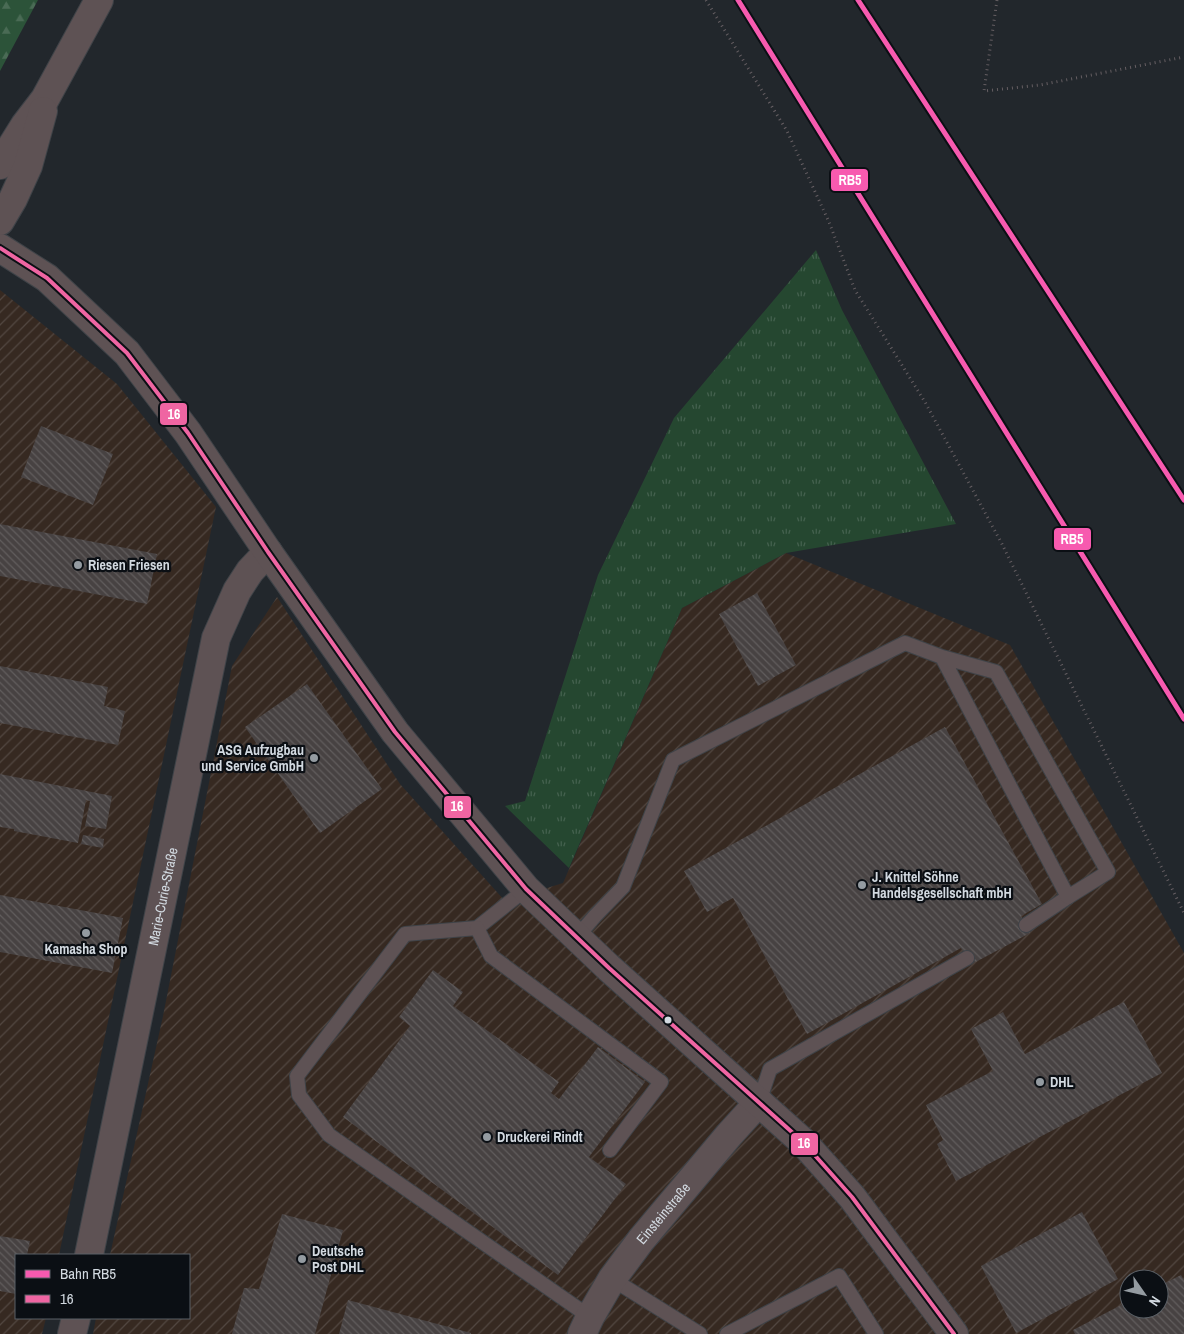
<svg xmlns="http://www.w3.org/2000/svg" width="1184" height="1334" font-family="'Archivo Narrow',sans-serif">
<defs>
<pattern id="industrial-furrows" width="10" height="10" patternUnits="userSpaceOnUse" patternTransform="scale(1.25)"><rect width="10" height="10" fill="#362921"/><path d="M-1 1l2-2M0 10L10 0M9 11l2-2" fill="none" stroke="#524741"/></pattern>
<pattern id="grass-tufts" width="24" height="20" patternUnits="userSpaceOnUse" patternTransform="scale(1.25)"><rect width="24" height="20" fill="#254730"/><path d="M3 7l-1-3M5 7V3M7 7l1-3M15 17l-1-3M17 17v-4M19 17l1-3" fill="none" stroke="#44614e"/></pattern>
<pattern id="forest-firs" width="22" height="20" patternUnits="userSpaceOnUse" patternTransform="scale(1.25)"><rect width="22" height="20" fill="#2c5339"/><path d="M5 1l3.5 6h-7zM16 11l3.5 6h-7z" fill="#4a6b55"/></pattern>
<pattern id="building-back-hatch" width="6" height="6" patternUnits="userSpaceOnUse" patternTransform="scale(1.25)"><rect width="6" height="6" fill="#474242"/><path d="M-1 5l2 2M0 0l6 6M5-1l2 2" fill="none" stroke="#615d5d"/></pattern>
</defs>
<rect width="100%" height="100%" fill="#22272c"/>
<g fill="url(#industrial-furrows)" fill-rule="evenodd">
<path d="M 0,290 L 117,384 L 216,507 L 59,1255 L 16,1255 L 16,1318 L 46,1318 L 42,1334 L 0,1334 Z"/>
<path d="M 786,553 L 1010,645 L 1184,953 L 1184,1334 L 93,1334 L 96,1318 L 189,1318 L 189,1255 L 110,1255 L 163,1016 L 232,666 L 277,597 L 400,784 L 505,901 L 563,883 L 682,608 ZM 1129,1279 L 1159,1279 L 1159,1309 L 1129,1309 Z"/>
</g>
<path fill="url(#grass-tufts)" d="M 816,250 L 842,310 L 956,524 L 786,553 L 682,608 L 569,868 L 505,806 L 525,801 L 598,575 L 674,418 Z"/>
<path fill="url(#forest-firs)" d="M 0,0 L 38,0 L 0,71 Z"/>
<g fill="url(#building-back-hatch)">
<path d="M 41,426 L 113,454 L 93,505 L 21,477 Z"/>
<path d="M 0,524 L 157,554 L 147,604 L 0,576 Z"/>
<path d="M 757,593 L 796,665 L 758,686 L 719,614 Z"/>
<path d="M 0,666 L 108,687 L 104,706 L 125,711 L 118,745 L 0,723 Z"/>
<path d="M 307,684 L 382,789 L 320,833 L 245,727 Z"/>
<path d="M 945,727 L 1042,904 L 1021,916 L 1030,933 L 970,965 L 961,948 L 807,1034 L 733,898 L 707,912 L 684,871 Z"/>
<path d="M 0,774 L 112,796 L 106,829 L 85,826 L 90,801 L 86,800 L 78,843 L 14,831 L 14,829 L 0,827 Z"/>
<path d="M 83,835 L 104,839 L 103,848 L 81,844 Z"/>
<path d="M 0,895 L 123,918 L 112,973 L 0,952 Z"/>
<path d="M 433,970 L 463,992 L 453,1006 L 559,1082 L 551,1093 L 559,1099 L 598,1047 L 645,1082 L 589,1157 L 626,1184 L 558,1275 L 343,1117 L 410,1026 L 399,1017 Z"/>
<path d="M 1124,1002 L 1162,1073 L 956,1181 L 937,1144 L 943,1140 L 926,1105 L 993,1071 L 971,1029 L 1003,1012 L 1025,1054 Z"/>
<path d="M 1082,1212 L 1118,1279 L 1016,1333 L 981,1266 Z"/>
<path d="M 282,1214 L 343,1230 L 315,1334 L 232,1334 L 244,1288 L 259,1289 Z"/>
<path d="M 0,1236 L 30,1241 L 27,1255 L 16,1255 L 16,1294 L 0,1291 Z"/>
<path d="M 1181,1275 L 1184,1280 L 1184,1334 L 1075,1334 L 1073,1330 L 1129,1301 L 1129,1309 L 1159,1309 L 1159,1286 Z"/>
<path d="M 348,1300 L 471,1333 L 471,1334 L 339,1334 Z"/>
</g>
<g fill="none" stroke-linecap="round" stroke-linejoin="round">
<g stroke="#3f4348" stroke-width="16">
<g id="service">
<path d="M 526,889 L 477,928 L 405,934 L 297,1076 L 299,1095 L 329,1135 L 590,1317"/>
<path d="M 1026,925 L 1068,897"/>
<path d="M 477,928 L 491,956 L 661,1082 L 610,1150"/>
<path d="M 576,938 L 595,916 L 623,887 L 673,760 L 905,643 L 942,657 L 1068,897 L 1108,872 L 996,672 L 942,657"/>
<path d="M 759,1102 L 770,1069 L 967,958"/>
<path d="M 612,1279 L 700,1334"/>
<path d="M 727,1334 L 839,1276 L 876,1334"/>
</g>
</g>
<g stroke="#3f4348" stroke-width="30">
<g id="minor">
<path d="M 0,165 L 25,125 L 45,99 L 99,0"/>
<path d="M 0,221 L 13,199 L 28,166 L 43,111"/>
<path id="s1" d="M 89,1255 L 216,638 L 237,591 L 250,571 L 268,552"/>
<path d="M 72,1334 L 76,1318"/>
<path id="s2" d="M 582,1334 L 590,1317 L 612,1279 L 641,1240 L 729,1135 L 759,1102"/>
</g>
</g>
<g stroke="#3f4348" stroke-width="30">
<path id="tertiary" d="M 0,248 L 47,278 L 127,353 L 188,433 L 268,552 L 395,732 L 526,889 L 609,968 L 803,1142 L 852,1197 L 954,1334"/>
</g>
<g stroke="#655e62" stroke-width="3" stroke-dasharray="1 4" stroke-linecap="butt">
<path d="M 706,0 L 787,131 L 829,222 L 855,290 L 925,402 L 1002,544 L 1184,913"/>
<path d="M 997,0 L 984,91 L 1040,85 L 1184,57"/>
</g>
<use href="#service" stroke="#5e5254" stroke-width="14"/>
<use href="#minor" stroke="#5e5254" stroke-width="28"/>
<use href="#tertiary" stroke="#5e5254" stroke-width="28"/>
<g stroke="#0b0f14" stroke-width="8">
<path id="bus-1" d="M 0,248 L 47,278 L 127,353 L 188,433 L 268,552 L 395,732 L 526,889 L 609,968 L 803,1142 L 852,1197 L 954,1334"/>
</g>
<use href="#bus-1" stroke="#ef65a2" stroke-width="4"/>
<g stroke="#0b0f14" stroke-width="9">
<g id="rail-1">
<path d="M 738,0 L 1184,719"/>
<path d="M 858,0 L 1184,500"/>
</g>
</g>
<use href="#rail-1" stroke="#f75aaf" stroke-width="5"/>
</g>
<g fill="#949ba1" stroke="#0b0f14" stroke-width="2">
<circle cx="78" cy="565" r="5"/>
<circle cx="314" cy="758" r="5"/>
<circle cx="862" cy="885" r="5"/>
<circle cx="86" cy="933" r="5"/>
<circle cx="1040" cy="1082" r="5"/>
<circle cx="487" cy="1137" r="5"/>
<circle cx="302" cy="1259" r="5"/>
</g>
<circle fill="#d2d9e0" stroke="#0b0f14" stroke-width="2" cx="668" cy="1020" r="4.5"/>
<g text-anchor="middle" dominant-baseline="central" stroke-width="4.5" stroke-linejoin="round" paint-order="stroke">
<g font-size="14" font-weight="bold" fill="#d2d9e0" stroke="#0b0f14" text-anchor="start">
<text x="88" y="565">Riesen Friesen</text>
<text x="304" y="750" text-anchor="end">ASG Aufzugbau<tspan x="304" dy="16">und Service GmbH</tspan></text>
<text x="872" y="877">J. Knittel Söhne<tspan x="872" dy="16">Handelsgesellschaft mbH</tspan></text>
<text x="86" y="949" text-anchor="middle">Kamasha Shop</text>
<text x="1050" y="1082">DHL</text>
<text x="497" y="1137">Druckerei Rindt</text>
<text x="312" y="1251">Deutsche<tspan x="312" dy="16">Post DHL</tspan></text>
</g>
<g font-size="14" fill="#d2d9e0" stroke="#0b0f14">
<text stroke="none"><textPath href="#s1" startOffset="366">Marie-Curie-Straße</textPath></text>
<text stroke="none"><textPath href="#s2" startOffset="146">Einsteinstraße</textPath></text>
</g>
</g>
<g stroke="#0b0f14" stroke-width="2">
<rect x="830" y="168" width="39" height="24" rx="5" fill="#f75aaf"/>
<rect x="159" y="402" width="29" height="24" rx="5" fill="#ef65a2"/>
<rect x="1053" y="527" width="39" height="24" rx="5" fill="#f75aaf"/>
<rect x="443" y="795" width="29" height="24" rx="5" fill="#ef65a2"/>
<rect x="790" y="1132" width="29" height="24" rx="5" fill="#ef65a2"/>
</g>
<g font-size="14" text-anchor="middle" font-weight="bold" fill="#fff">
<text x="850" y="185">RB5</text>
<text x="174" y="419">16</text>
<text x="1072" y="544">RB5</text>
<text x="457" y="811">16</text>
<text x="804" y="1148">16</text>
</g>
<rect x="15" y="1254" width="175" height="65" fill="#0b0f14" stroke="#5b6066"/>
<rect x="25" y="1270" width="25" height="8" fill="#f75aaf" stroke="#5b6066"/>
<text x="60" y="1279" font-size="15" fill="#d2d9e0">Bahn RB5</text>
<rect x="25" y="1295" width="25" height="8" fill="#ef65a2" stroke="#5b6066"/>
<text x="60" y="1304" font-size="15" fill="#d2d9e0">16</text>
<g transform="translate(1144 1294) rotate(124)"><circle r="24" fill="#0b0f14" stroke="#5b6066"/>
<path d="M0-4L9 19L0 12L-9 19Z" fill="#949ba1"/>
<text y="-8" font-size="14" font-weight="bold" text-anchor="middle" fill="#d2d9e0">N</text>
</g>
</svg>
